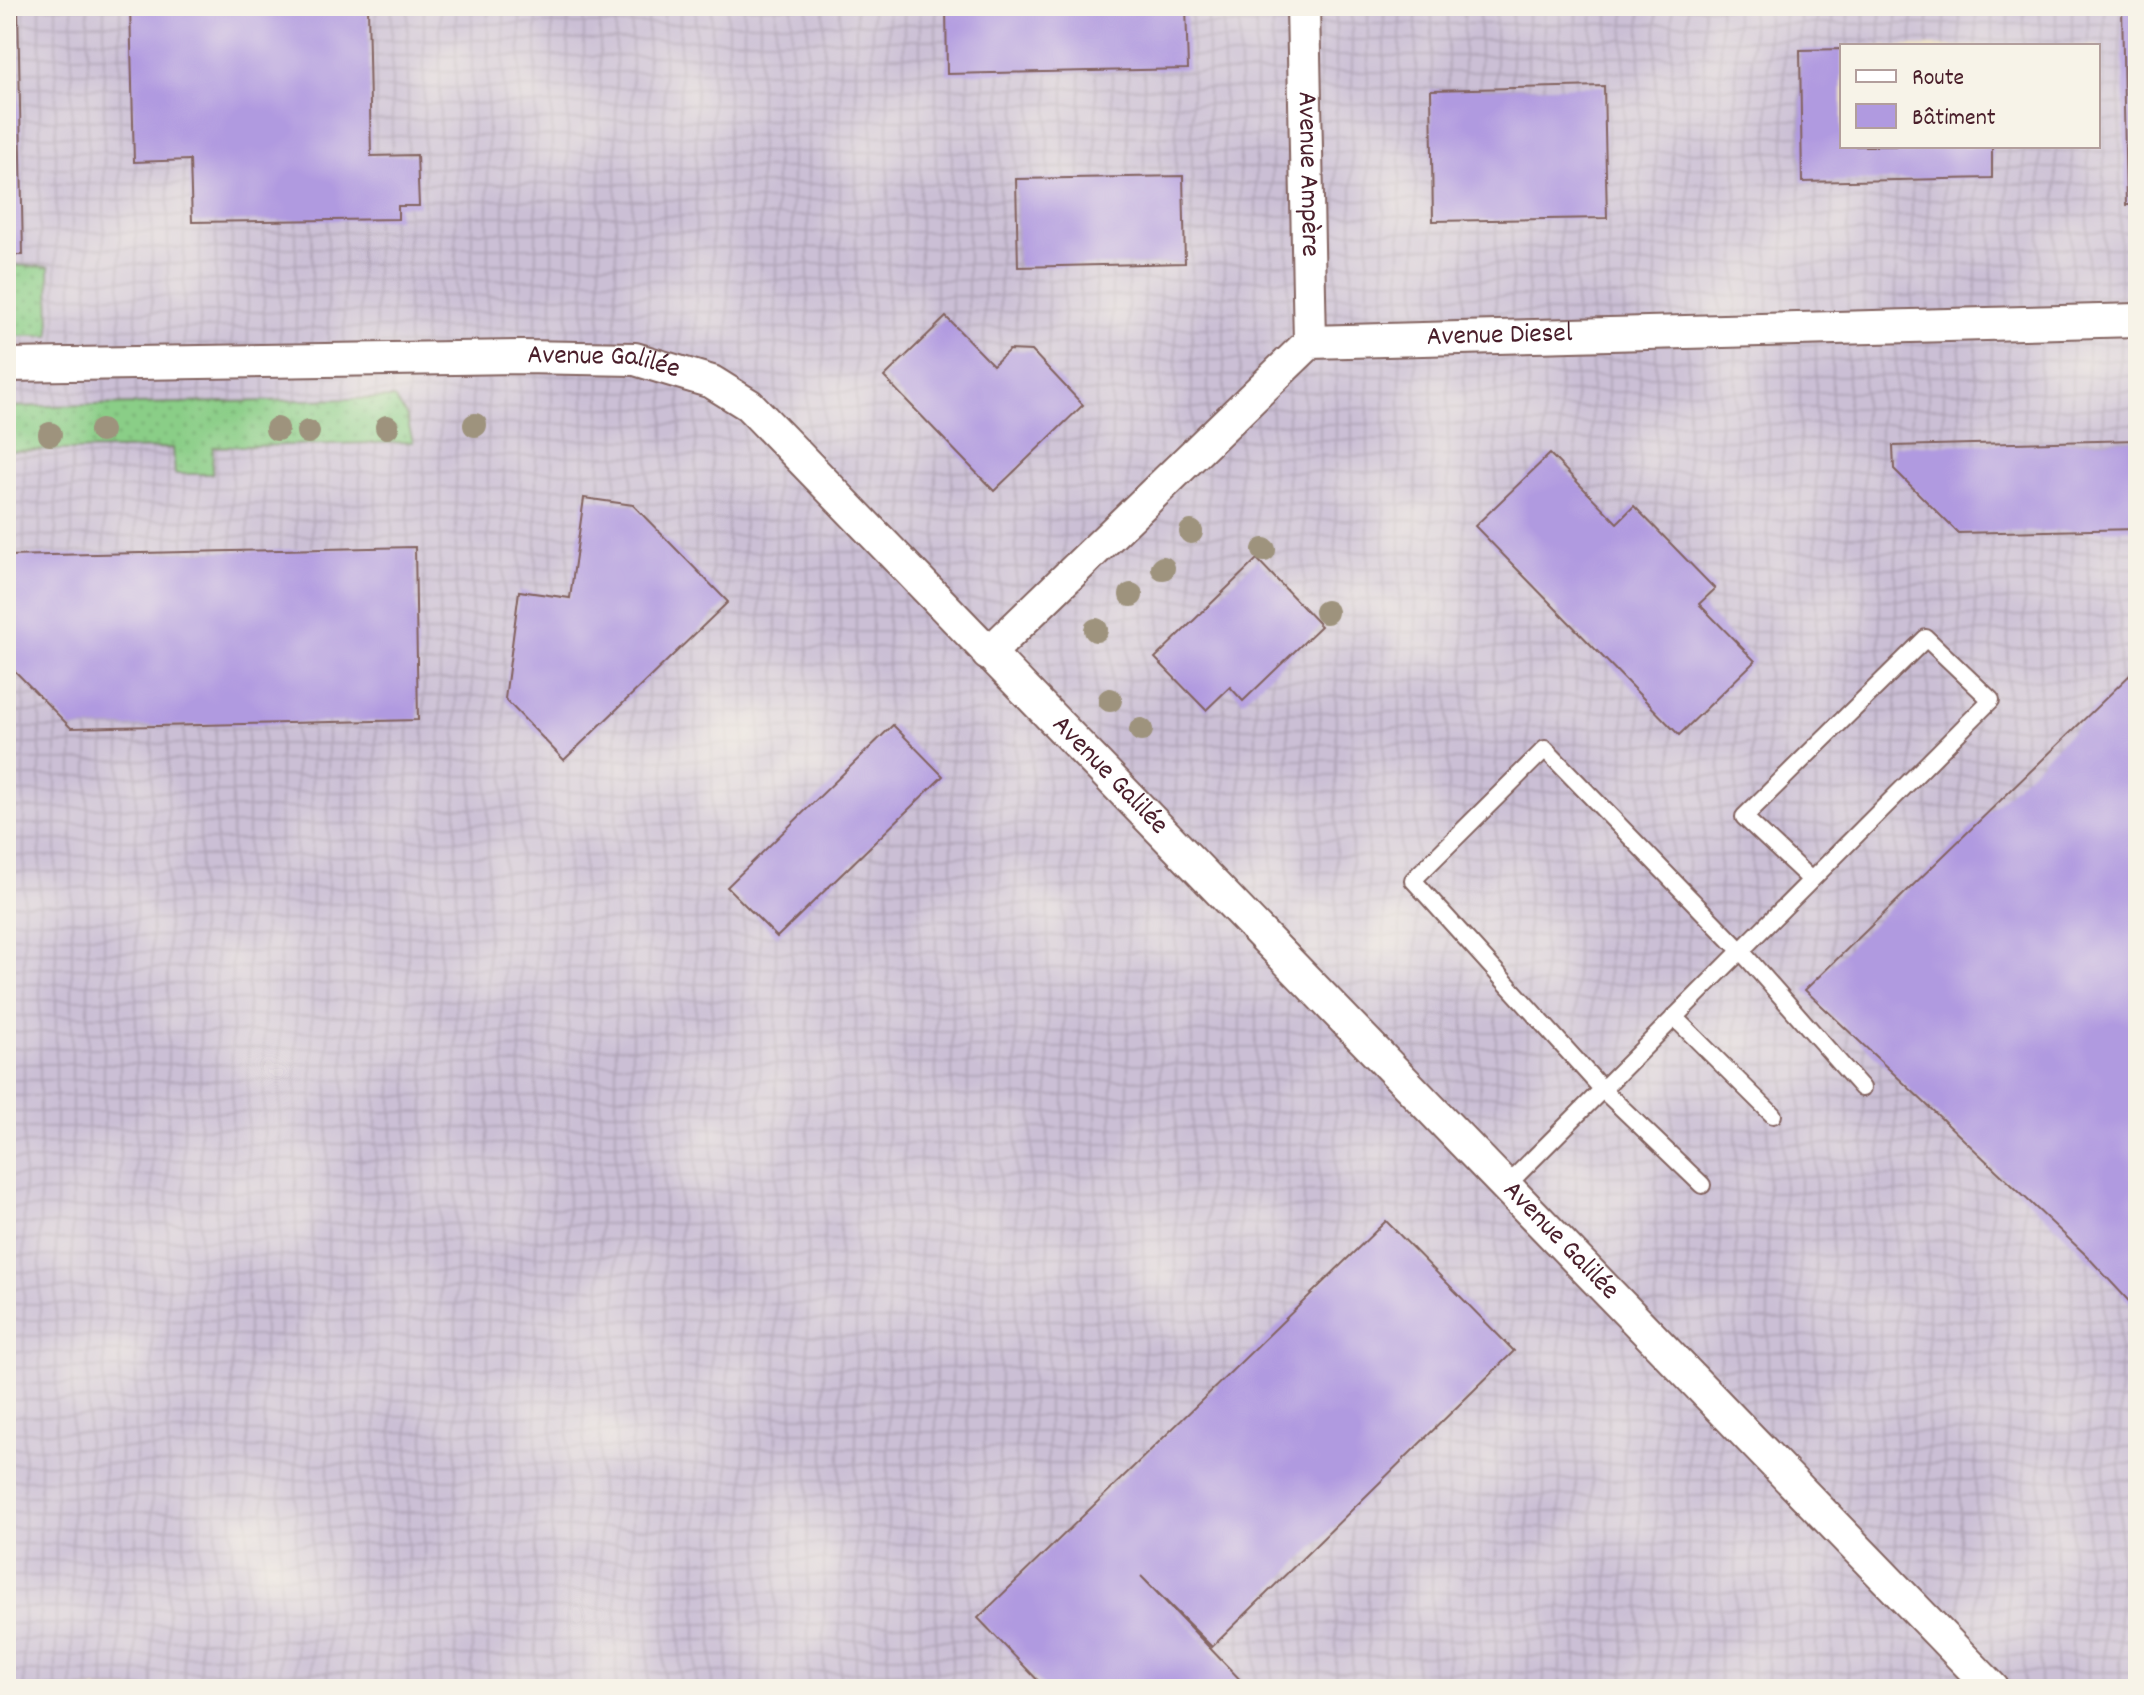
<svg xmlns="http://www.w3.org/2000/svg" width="2144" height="1695" font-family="Dekko,sans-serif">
<defs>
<pattern id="industrial-grid" width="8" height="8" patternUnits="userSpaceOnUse" patternTransform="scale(2)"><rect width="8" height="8" fill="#cbbfd5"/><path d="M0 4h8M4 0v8" fill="none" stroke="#b0a4b7"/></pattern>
<pattern id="grass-dots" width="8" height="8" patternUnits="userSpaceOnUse" patternTransform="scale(2)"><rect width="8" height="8" fill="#8ace87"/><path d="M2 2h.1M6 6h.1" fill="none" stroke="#79b075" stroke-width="1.8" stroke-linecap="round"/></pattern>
</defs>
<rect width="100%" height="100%" fill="#f7f3e8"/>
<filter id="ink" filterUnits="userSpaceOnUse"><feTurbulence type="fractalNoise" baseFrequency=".0125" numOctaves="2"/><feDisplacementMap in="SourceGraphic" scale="16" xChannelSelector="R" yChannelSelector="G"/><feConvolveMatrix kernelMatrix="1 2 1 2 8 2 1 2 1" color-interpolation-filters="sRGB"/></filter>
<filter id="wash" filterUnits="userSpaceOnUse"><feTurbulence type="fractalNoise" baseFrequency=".006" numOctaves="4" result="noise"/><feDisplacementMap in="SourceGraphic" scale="32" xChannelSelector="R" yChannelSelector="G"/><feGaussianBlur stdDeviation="1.8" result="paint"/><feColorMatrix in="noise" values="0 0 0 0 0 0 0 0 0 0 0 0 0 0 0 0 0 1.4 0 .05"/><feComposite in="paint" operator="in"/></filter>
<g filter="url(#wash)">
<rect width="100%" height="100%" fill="#ede0c0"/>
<path fill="url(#industrial-grid)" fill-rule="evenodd" d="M 6,6 L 2138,6 L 2138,1689 L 6,1689 ZM 1842,46 L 2098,46 L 2098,146 L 1842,146 Z"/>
<g fill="url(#grass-dots)" stroke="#6a7659" stroke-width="2">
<path d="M 6,265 L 49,267 L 50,336 L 6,336 Z"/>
<path d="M 394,398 L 406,415 L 413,442 L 213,447 L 212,474 L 175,474 L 173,448 L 6,451 L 6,407 Z"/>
</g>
<g id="blocks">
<g fill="#b09ae0">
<path d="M 6,6 L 18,6 L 23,255 L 6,255 Z"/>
<path d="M 130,6 L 368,6 L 371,156 L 417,155 L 419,206 L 398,206 L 398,219 L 192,222 L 190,160 L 134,162 Z"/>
<path d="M 946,6 L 1186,6 L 1188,69 L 947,74 Z"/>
<path d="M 2122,6 L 2138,6 L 2138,205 L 2126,205 Z"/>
<path d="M 1842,49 L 1842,146 L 1992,146 L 1992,178 L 1802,182 L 1800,50 Z"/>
<path d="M 1604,86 L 1607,218 L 1433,221 L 1431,90 Z"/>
<path d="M 1183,176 L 1185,263 L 1018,267 L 1016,179 Z"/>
<path d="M 946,317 L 993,365 L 1009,350 L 1032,351 L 1083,405 L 994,491 L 884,377 Z"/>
<path d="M 2138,440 L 2138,529 L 1958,533 L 1894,469 L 1893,446 Z"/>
<path d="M 1550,454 L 1617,523 L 1634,506 L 1715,589 L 1699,604 L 1755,661 L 1679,735 L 1475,526 Z"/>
<path d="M 584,498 L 633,505 L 728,602 L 564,760 L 505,699 L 519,591 L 570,598 Z"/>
<path d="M 415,547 L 418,720 L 71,728 L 6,662 L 6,556 Z"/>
<path d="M 1257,559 L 1321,626 L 1243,701 L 1230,687 L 1206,710 L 1155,658 Z"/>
<path d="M 2138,667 L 2138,1311 L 2086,1255 L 1805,990 Z"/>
<path d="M 893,725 L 943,776 L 777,937 L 727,887 Z"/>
<path d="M 1386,1221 L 1514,1351 L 1212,1647 L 1141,1576 L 1249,1689 L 1046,1689 L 978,1618 Z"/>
</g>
</g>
</g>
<g filter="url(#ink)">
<use href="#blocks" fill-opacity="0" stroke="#83635f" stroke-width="2"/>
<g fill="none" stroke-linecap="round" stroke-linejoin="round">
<g stroke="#83635f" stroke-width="20">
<g id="lane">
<path d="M 1674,1017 L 1773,1115"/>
<path d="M 1702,1185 L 1603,1090 L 1413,880 L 1545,749 L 1741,951 L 1862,1088"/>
<path d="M 1506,1186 L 1991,700 L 1926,638 L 1744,817 L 1811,880"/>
</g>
</g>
<g stroke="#83635f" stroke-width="36">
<g id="street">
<path id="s1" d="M 1303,6 L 1310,342"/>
<path id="s2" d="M 6,365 L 522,357 L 635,359 L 712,382 L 749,405 L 1993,1689"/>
<path id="s3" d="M 988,654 L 1310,342 L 2138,320"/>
</g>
</g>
<use href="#lane" stroke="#fff" stroke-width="16"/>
<use href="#street" stroke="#fff" stroke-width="32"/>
</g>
<g fill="#9e937d">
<circle cx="475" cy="425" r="12"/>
<circle cx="387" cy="427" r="12"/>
<circle cx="277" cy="429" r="12"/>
<circle cx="101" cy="431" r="12"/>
<circle cx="308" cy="432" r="12"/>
<circle cx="50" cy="434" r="12"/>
<circle cx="1191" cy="532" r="12"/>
<circle cx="1264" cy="550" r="12"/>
<circle cx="1163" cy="568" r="12"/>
<circle cx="1131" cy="595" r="12"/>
<circle cx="1326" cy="612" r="12"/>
<circle cx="1096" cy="630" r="12"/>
<circle cx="1110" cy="700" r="12"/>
<circle cx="1141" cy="730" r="12"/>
</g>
</g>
<g text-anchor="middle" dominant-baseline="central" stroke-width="8" stroke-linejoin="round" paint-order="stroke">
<g font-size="28" fill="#4a1f2b" stroke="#f7f3e8">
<text stroke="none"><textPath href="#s1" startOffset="168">Avenue Ampère</textPath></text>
<text stroke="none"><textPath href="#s3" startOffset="638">Avenue Diesel</textPath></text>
<text stroke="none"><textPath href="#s2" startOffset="598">Avenue Galilée</textPath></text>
<text stroke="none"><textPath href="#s2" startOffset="1270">Avenue Galilée</textPath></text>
<text stroke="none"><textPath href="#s2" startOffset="1918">Avenue Galilée</textPath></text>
</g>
</g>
<rect width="2144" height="1695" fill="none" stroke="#f7f3e8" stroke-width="32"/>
<rect x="1840" y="44" width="260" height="104" fill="#f7f3e8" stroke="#b29e9c" stroke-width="2"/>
<rect x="1856" y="70" width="40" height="12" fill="#ffffff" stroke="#b29e9c" stroke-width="2"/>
<text x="1912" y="84" font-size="24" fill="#4a1f2b">Route</text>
<rect x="1856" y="104" width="40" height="24" fill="#b09ae0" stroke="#b29e9c" stroke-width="2"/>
<text x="1912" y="124" font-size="24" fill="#4a1f2b">Bâtiment</text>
</svg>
